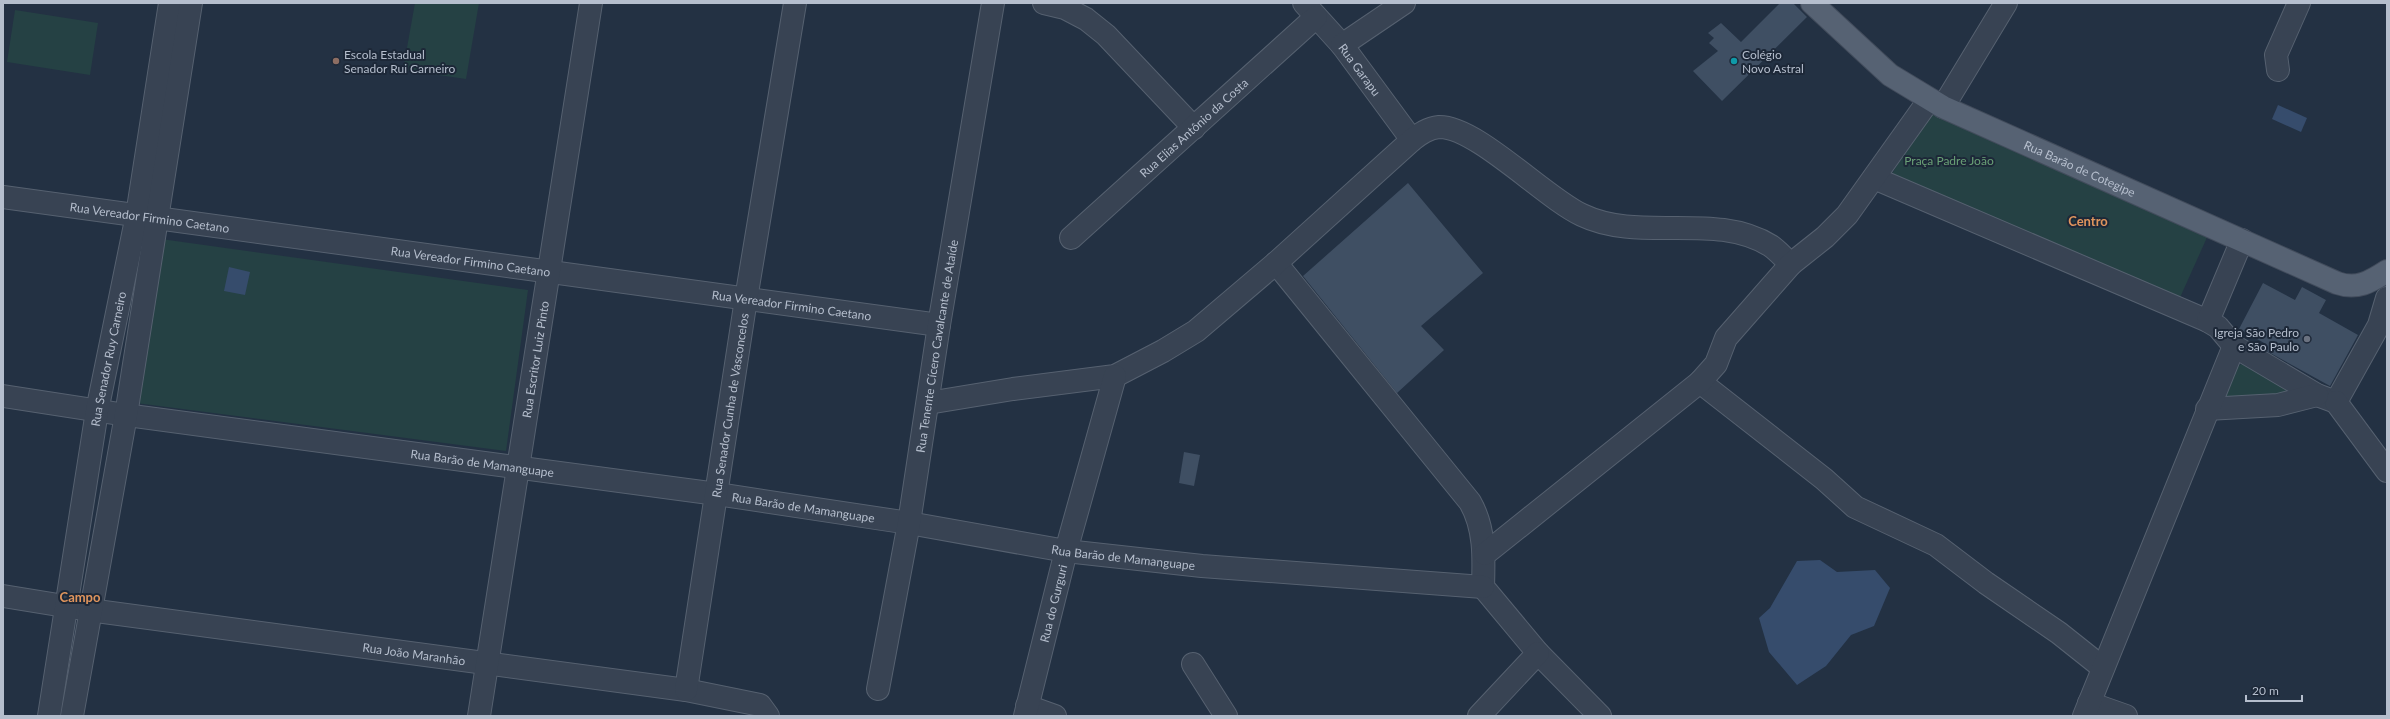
<svg xmlns="http://www.w3.org/2000/svg" width="2390" height="719" font-family="Lato,sans-serif">
<rect width="100%" height="100%" fill="#233143"/>
<g fill="#254144">
<path d="M 415,3 L 479,3 L 466,79 L 403,70 Z"/>
<path d="M 15,10 L 98,23 L 90,75 L 7,62 Z"/>
<path d="M 1931,110 L 2209,233 L 2178,302 L 1890,177 Z"/>
<path d="M 161,239 L 528,290 L 506,451 L 136,403 Z"/>
<path d="M 2243,363 L 2245,363 L 2293,394 L 2225,400 L 2237,367 Z"/>
</g>
<g fill="#364c6c">
<path d="M 2278,105 L 2307,118 L 2301,132 L 2272,119 Z"/>
<path d="M 229,267 L 250,272 L 245,295 L 224,291 Z"/>
<path d="M 1820,560 L 1837,572 L 1875,570 L 1890,588 L 1874,626 L 1851,635 L 1826,666 L 1797,685 L 1769,652 L 1759,618 L 1770,608 L 1797,561 Z"/>
</g>
<g fill="#3f4f63">
<path d="M 1780,3 L 1793,3 L 1807,17 L 1722,101 L 1693,71 L 1718,51 L 1709,43 L 1714,38 L 1708,33 L 1721,23 L 1741,42 Z"/>
<path d="M 1408,183 L 1483,273 L 1421,326 L 1444,350 L 1397,393 L 1303,276 Z"/>
<path d="M 2263,283 L 2295,300 L 2302,287 L 2326,300 L 2319,313 L 2358,335 L 2330,386 L 2263,349 L 2266,344 L 2239,329 Z"/>
<path d="M 1184,452 L 1200,455 L 1194,486 L 1179,483 Z"/>
</g>
<g fill="none" stroke-linecap="round" stroke-linejoin="round">
<g stroke="#566170" stroke-width="24">
<g id="minor">
<path d="M 1044,3 L 1065,8 L 1086,19 L 1106,35 L 1194,128"/>
<path id="s1" d="M 1304,3 L 1342,45 L 1412,140"/>
<path d="M 1342,45 L 1404,3"/>
<path d="M 2278,70 L 2276,55 L 2299,3"/>
<path d="M 1943,107 L 2006,3"/>
<path d="M 1874,178 L 2208,321 L 2218,327 L 2234,346 L 2317,395 L 2336,402"/>
<path id="s2" d="M 3,197 L 939,325"/>
<path id="s3" d="M 1071,238 L 1316,17"/>
<path d="M 1276,263 L 1470,502 C 1485,528 1484,557 1483,587 L 1538,653 L 1600,716"/>
<path d="M 2208,321 L 2242,240"/>
<path d="M 1700,382 L 1824,479 L 1855,507 L 1936,545 L 1986,583 L 2059,633 L 2103,668"/>
<path id="s4" d="M 3,396 L 126,415 L 717,494 L 909,523 L 1066,551 L 1202,566 L 1483,587"/>
<path d="M 2336,402 L 2379,325 L 2387,298"/>
<path d="M 2336,402 L 2387,471"/>
<path d="M 928,403 L 1013,389 L 1115,376 L 1163,351 L 1196,331 L 1276,263 L 1412,140 C 1420,134 1428,128 1439,127 C 1476,126 1545,198 1582,215 C 1640,243 1715,211 1771,246 C 1778,251 1784,258 1791,264"/>
<path d="M 2207,409 L 2278,405 L 2317,395"/>
<path d="M 1485,554 L 1700,382 L 1716,364 L 1726,338 L 1791,264 L 1825,237 L 1847,215 L 1929,100"/>
<path id="s5" d="M 3,596 L 89,610 L 686,690 L 760,705 L 768,716"/>
<path d="M 1193,664 L 1226,716"/>
<path id="s6" d="M 878,689 L 909,523 L 939,325 L 993,3"/>
<path id="s7" d="M 686,690 L 746,299 L 795,3"/>
<path d="M 2089,703 L 2126,716"/>
<path d="M 1027,706 L 1055,716"/>
<path id="s8" d="M 49,716 L 97,411 L 137,215 L 170,3"/>
<path d="M 72,716 L 126,415 L 191,3"/>
<path id="s9" d="M 479,716 L 591,3"/>
<path id="s10" d="M 1025,716 L 1066,551 L 1115,376"/>
<path d="M 1479,716 L 1538,653"/>
<path d="M 2084,716 L 2234,346"/>
</g>
</g>
<g stroke="#424c5c" stroke-width="24">
<g id="major">
<path id="s11" d="M 1812,3 L 1890,75 L 1943,107 L 2337,283 C 2357,290 2370,282 2387,271"/>
</g>
</g>
<use href="#minor" stroke="#384353" stroke-width="22"/>
<use href="#major" stroke="#566273" stroke-width="22"/>
</g>
<circle fill="#8d6e63" stroke="#1d2838" stroke-width="1.5" cx="336" cy="61" r="4"/>
<circle fill="#0f9aa8" stroke="#1d2838" stroke-width="1.5" cx="1734" cy="61" r="4"/>
<circle fill="#6b7280" stroke="#1d2838" stroke-width="1.5" cx="2307" cy="339" r="4"/>
<g text-anchor="middle" dominant-baseline="central" stroke-width="4" stroke-linejoin="round" paint-order="stroke">
<g font-size="12" fill="#b5becd" stroke="#1d2838" text-anchor="start">
<text x="344" y="54">Escola Estadual<tspan x="344" dy="14">Senador Rui Carneiro</tspan></text>
<text x="1742" y="54">Colégio<tspan x="1742" dy="14">Novo Astral</tspan></text>
<text x="2299" y="332" text-anchor="end">Igreja São Pedro<tspan x="2299" dy="14">e São Paulo</tspan></text>
</g>
<g font-size="12" fill="#b5becd" stroke="#1d2838">
<text stroke="none"><textPath href="#s1" startOffset="87">Rua Garapu</textPath></text>
<text stroke="none"><textPath href="#s3" startOffset="165">Rua Elias Antônio da Costa</textPath></text>
<text stroke="none"><textPath href="#s11" startOffset="318">Rua Barão de Cotegipe</textPath></text>
<text stroke="none"><textPath href="#s2" startOffset="148">Rua Vereador Firmino Caetano</textPath></text>
<text stroke="none"><textPath href="#s2" startOffset="472">Rua Vereador Firmino Caetano</textPath></text>
<text stroke="none"><textPath href="#s2" startOffset="796">Rua Vereador Firmino Caetano</textPath></text>
<text stroke="none"><textPath href="#s6" startOffset="348">Rua Tenente Cícero Cavalcante de Ataíde</textPath></text>
<text stroke="none"><textPath href="#s8" startOffset="362">Rua Senador Ruy Carneiro</textPath></text>
<text stroke="none"><textPath href="#s9" startOffset="361">Rua Escritor Luiz Pinto</textPath></text>
<text stroke="none"><textPath href="#s7" startOffset="288">Rua Senador Cunha de Vasconcelos</textPath></text>
<text stroke="none"><textPath href="#s4" startOffset="484">Rua Barão de Mamanguape</textPath></text>
<text stroke="none"><textPath href="#s4" startOffset="808">Rua Barão de Mamanguape</textPath></text>
<text stroke="none"><textPath href="#s4" startOffset="1132">Rua Barão de Mamanguape</textPath></text>
<text stroke="none"><textPath href="#s10" startOffset="116">Rua do Gurguri</textPath></text>
<text stroke="none"><textPath href="#s5" startOffset="415">Rua João Maranhão</textPath></text>
</g>
<g font-size="12" fill="#6aa076" stroke="#1d2838">
<text x="1949" y="160">Praça Padre João</text>
</g>
<g font-size="13" font-weight="bold" fill="#e0955d" stroke="#1d2838">
<text x="2088" y="221">Centro</text>
<text x="80" y="597">Campo</text>
</g>
</g>
<rect width="2390" height="719" fill="none" stroke="#b5becd" stroke-width="8"/>
<path d="M2246 695v6h56v-6" fill="none" stroke="#b5becd" stroke-width="2"/>
<text x="2252" y="695" font-size="12" fill="#b5becd" stroke="#1d2838" stroke-width="3" paint-order="stroke">20 m</text>
</svg>
